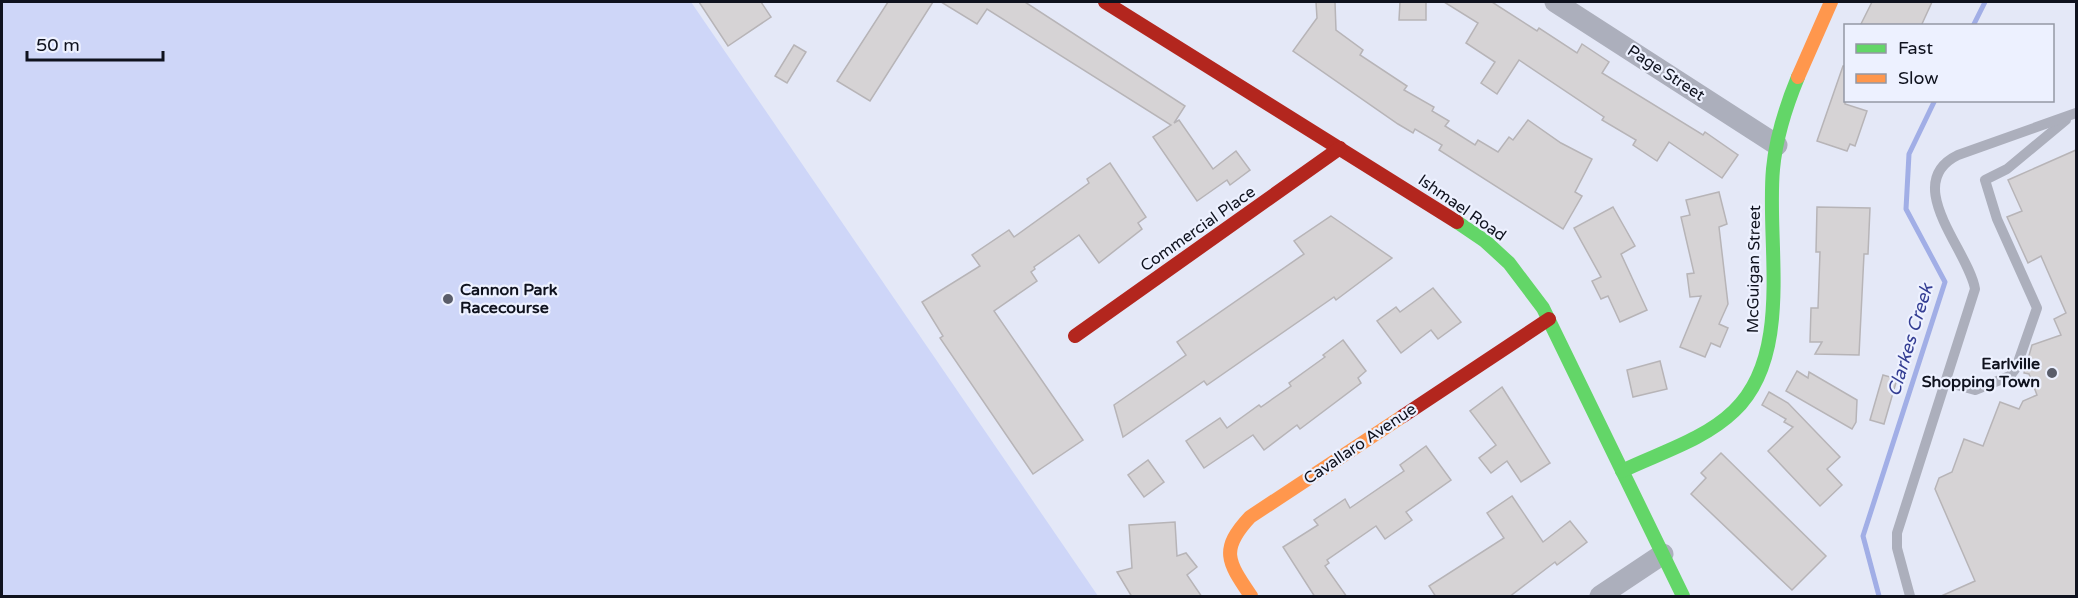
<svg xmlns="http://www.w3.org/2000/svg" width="2078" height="598" font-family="'Varela Round',sans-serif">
<rect width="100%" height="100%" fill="#e4e8f7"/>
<path fill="#ced6f8" d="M 2,2 L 691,2 L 1098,596 L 2,596 Z"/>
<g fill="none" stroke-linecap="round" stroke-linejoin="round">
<g stroke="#a1aee6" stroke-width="5">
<path d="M 1973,26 L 1985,2"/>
<path d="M 1879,596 L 1863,536 L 1945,282 L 1906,209 L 1909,154 L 1935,100"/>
</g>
</g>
<g fill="#d6d3d5" stroke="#b7b4b7" stroke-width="1.5">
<path d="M 699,2 L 761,2 L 771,17 L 728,46 Z"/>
<path d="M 888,2 L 933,2 L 870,101 L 837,81 Z"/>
<path d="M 941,2 L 1025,2 L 1185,106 L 1174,123 L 1179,120 L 1213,169 L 1236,151 L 1250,170 L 1230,185 L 1227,180 L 1197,201 L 1153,137 L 1171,125 L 987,9 L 977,24 Z"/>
<path d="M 1316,2 L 1335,2 L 1336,30 L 1363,50 L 1360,55 L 1407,86 L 1404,90 L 1434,107 L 1432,111 L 1449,121 L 1445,126 L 1475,145 L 1478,140 L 1498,152 L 1509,137 L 1513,140 L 1528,120 L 1561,143 L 1592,159 L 1575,192 L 1582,196 L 1563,229 L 1439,150 L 1442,145 L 1415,129 L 1413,133 L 1398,124 L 1293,51 L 1317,18 Z"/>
<path d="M 1400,2 L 1426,2 L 1426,20 L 1399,20 Z"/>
<path d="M 1444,2 L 1492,2 L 1537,31 L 1539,28 L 1577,53 L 1582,44 L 1609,62 L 1602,73 L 1703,135 L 1705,132 L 1738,155 L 1722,178 L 1669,142 L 1657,161 L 1633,145 L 1636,140 L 1602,120 L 1604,117 L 1519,60 L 1497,94 L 1481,83 L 1495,62 L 1466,43 L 1478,23 Z"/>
<path d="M 1872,2 L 1932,2 L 1921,26 L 1860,26 Z"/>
<path d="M 794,45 L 806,52 L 787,83 L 775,76 Z"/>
<path d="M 1843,66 L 1845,66 L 1845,104 L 1867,111 L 1855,146 L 1850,144 L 1847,151 L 1817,141 Z"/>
<path d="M 2076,150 L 2076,597 L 1939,597 L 1975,581 L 1935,489 L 1939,478 L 1952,472 L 1964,439 L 1983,446 L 2000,402 L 2019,409 L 2023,401 L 2037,395 L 2029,374 L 2024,373 L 2032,345 L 2061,335 L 2054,319 L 2066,313 L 2041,256 L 2028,263 L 2007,217 L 2022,211 L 2008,180 Z"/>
<path d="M 1110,163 L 1146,217 L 1138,223 L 1142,229 L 1099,263 L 1079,235 L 1034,267 L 1035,269 L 1031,272 L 1037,281 L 994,311 L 1083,440 L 1033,474 L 940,338 L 943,336 L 922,302 L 980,266 L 972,255 L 1009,230 L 1014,237 L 1089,183 L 1087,179 Z"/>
<path d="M 1719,192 L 1727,224 L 1719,227 L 1728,304 L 1719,324 L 1728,328 L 1720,347 L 1711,343 L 1705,357 L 1680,347 L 1701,296 L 1690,297 L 1687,274 L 1694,273 L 1681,217 L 1690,215 L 1686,200 Z"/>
<path d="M 1613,207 L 1635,246 L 1621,254 L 1647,310 L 1620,322 L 1608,296 L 1601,299 L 1592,281 L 1601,277 L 1574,228 Z"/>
<path d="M 1817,207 L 1870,208 L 1868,254 L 1864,254 L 1859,355 L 1815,354 L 1822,342 L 1810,342 L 1811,308 L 1818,308 L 1820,252 L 1816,252 Z"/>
<path d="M 1331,216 L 1392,258 L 1336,300 L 1334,297 L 1207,385 L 1204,381 L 1123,437 L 1114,405 L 1186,355 L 1177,342 L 1304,254 L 1294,241 Z"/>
<path d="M 1433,288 L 1461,322 L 1438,339 L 1431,330 L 1401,353 L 1377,321 L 1396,307 L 1400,312 Z"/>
<path d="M 1343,340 L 1366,371 L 1358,378 L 1361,383 L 1300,429 L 1297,425 L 1264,450 L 1253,435 L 1204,468 L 1186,441 L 1220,418 L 1227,428 L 1259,405 L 1261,407 L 1291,386 L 1289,383 L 1325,357 L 1323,355 Z"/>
<path d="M 1660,361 L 1667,389 L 1633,397 L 1627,370 Z"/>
<path d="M 1797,371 L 1808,378 L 1809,372 L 1857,400 L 1856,422 L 1852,429 L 1786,391 Z"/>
<path d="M 1883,375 L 1897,379 L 1884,424 L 1870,420 Z"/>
<path d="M 1502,387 L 1550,463 L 1521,482 L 1507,461 L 1491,473 L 1479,458 L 1496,445 L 1470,411 Z"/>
<path d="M 1769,392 L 1788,403 L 1840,457 L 1827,469 L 1842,485 L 1820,506 L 1768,451 L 1793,427 L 1784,422 L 1786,419 L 1762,405 Z"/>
<path d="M 1426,446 L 1451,480 L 1406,512 L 1412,520 L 1385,539 L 1376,526 L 1327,560 L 1329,563 L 1325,566 L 1347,597 L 1315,597 L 1283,547 L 1318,525 L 1314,520 L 1345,499 L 1350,508 L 1404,471 L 1400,465 Z"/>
<path d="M 1721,453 L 1826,556 L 1792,590 L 1691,494 L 1706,478 L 1701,473 Z"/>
<path d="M 1148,460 L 1164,482 L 1144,497 L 1128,475 Z"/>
<path d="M 1512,496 L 1543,542 L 1570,521 L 1587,542 L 1557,565 L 1555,562 L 1509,597 L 1436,597 L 1429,586 L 1504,538 L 1487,513 Z"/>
<path d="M 1175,522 L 1177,556 L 1186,553 L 1197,567 L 1187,575 L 1202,597 L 1132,597 L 1117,572 L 1132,568 L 1129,525 Z"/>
</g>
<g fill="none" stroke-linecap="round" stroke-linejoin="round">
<g stroke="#acafbc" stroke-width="10">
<path d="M 1946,382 L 1975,390 L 2010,376 L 2016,368 L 2037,308 L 1997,219 L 1985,180 L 2007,169 L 2066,120"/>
<path d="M 1910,596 L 1897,548 L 1897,533 L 1975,289 C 1969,251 1900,183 1958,155 L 2076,113"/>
</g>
<g stroke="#acafbc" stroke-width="21">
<path d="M 1555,2 L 1777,145"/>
<path d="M 1600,596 L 1663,554"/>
</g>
<g stroke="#63d668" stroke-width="14">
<path d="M 1457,222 L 1485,241 L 1509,263 L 1543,308 L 1683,596"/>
<path d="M 1622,471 C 1659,453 1704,440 1734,411 C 1794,354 1766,243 1773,169 C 1776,137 1786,106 1798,77"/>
</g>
<g stroke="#ff974d" stroke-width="14">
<path d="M 1798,77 L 1831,2"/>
<path d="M 1251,596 C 1228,562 1219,550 1250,517 L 1403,416"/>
</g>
<g stroke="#b3261e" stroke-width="14">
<path d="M 1105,2 L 1457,222"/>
<path d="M 1075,336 L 1340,148"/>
<path d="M 1403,416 L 1549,319"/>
</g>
</g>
<g fill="#5a5d6a" stroke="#edf1ff" stroke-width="2">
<circle cx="448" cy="299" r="6"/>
<circle cx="2052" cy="373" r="6"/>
</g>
<g text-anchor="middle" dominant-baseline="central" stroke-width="4.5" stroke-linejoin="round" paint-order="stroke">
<g font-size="16" fill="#0f121e" stroke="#edf1ff">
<text transform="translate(1666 73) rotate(33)">Page Street</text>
<text transform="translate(1462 208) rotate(35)">Ishmael Road</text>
<text transform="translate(1198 229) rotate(-35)">Commercial Place</text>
<text transform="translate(1754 269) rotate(-89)">McGuigan Street</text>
<text transform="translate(1360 444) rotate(-34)">Cavallaro Avenue</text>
</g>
<g font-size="16" font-weight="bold" fill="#0f121e" stroke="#edf1ff" text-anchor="start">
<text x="460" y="290">Cannon Park<tspan x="460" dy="18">Racecourse</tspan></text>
<text x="2040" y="364" text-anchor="end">Earlville<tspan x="2040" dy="18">Shopping Town</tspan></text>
</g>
<g font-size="18" font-style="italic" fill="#333d93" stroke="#edf1ff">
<text transform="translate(1910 340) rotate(-73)">Clarkes Creek</text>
</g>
</g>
<rect width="2078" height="598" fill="none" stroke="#0f121e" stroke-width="6"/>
<rect x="1844" y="24" width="210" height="78" fill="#edf1ff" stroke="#9498a5" stroke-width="1.5"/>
<rect x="1856" y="44" width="30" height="9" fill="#63d668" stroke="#9498a5" stroke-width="1.5"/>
<text x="1898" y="54" font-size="18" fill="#0f121e">Fast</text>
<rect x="1856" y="74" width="30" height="9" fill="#ff974d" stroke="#9498a5" stroke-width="1.5"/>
<text x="1898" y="84" font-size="18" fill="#0f121e">Slow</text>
<path d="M27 51v9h136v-9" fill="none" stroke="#0f121e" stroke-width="3"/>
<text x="36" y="51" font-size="18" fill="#0f121e" stroke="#edf1ff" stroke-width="4.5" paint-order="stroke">50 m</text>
</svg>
